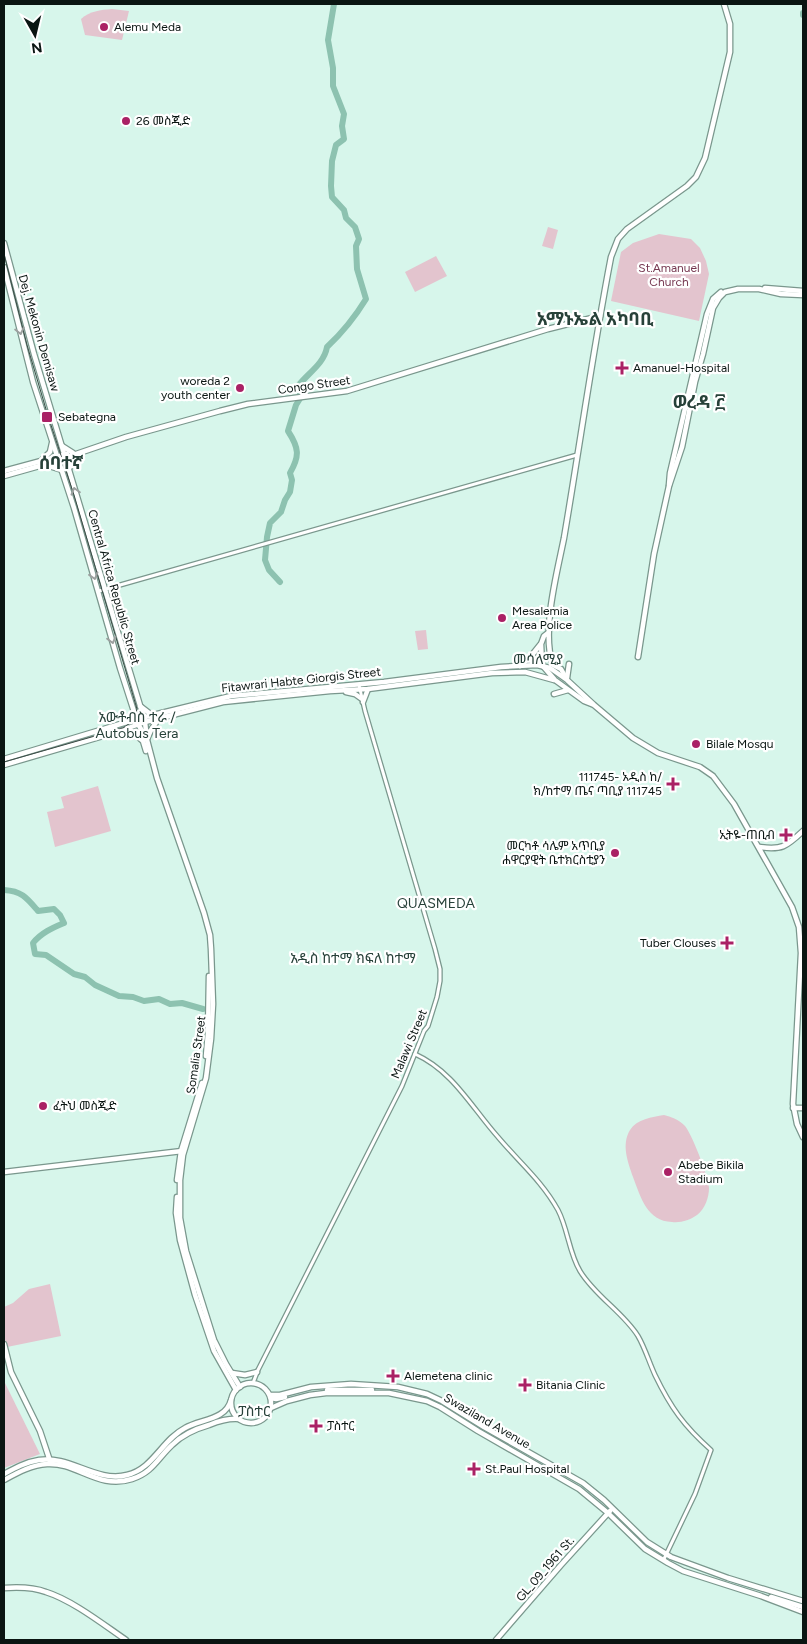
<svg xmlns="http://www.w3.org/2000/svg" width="807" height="1644" font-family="Figtree,'Noto Sans Ethiopic',sans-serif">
<rect width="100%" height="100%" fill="#d7f6eb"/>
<g fill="#e3c4ce">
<path d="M 112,9 L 129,11 L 122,40 L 85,35 L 81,19 C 90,11 100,10 112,9 Z"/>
<path d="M 548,227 L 558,230 L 553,249 L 542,246 Z"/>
<path d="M 659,234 L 691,239 L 700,248 L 706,261 L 709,274 L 699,321 L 611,301 L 621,252 L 633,243 Z"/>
<path d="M 436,256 L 447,276 L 415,292 L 405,272 Z"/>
<path d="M 426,630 L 428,649 L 418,650 L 415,631 Z"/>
<path d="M 98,786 L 111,831 L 55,847 L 47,812 L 64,808 L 61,797 Z"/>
<path d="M 664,1115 C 671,1117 678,1119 684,1125 C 691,1131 709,1178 709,1188 C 709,1197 705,1209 697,1215 C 690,1220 681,1223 672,1222 C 647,1221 641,1198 633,1177 C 628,1162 621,1145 630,1130 C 637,1119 652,1117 664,1115 Z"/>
<path d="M 50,1284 L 61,1336 L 7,1347 L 4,1336 L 4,1307 L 13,1303 L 29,1289 Z"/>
<path d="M 4,1381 L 40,1454 L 4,1468 Z"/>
</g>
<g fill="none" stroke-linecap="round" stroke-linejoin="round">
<g stroke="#8dc2b0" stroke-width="6">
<path d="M 803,13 L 803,15"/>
<path d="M 280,582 L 269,570 L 265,560 L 267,537 L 270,523 L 281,512 L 285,500 L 290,492 L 292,480 L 290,473 C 300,456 299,448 288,431 L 296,405 L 301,397 L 298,386 C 308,373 324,364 327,347 C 342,333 355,317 366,299 L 357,269 L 356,246 L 359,239 L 355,227 L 346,218 L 344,210 L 332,197 L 331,186 L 332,161 L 336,145 L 344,139 L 342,126 L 344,114 L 333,86 L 333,68 L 328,40 L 334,4"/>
<path d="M 4,890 C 22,891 27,898 38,911 L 54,909 L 60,915 L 64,923 C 52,928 41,933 33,943 L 35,954 L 46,955 L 74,974 L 85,977 L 95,985 L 119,996 L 133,997 L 144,1001 L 159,999 L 170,1004 L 182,1003 L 203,1009"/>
</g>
<g stroke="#7a978d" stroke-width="5.5">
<g id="minor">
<path d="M 99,591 L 577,455"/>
<path d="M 415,1054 C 453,1071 472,1108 498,1137 C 519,1162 542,1181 558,1210 C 568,1229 569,1253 580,1271 C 595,1296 623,1312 638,1336 C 645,1348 649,1362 655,1375 C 671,1408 684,1426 711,1450 L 695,1494 L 664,1559"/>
<path d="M 253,1383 L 258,1370 L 402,1086 L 424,1031 L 428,1026 L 437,997 L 440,981 L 440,969 L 435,949 L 365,711 L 359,685"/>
</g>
</g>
<g stroke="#7a978d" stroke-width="7">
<g id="major">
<path d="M 4,243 L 34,354 L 145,722 L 147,740 L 157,778 L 204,913 L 210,935 L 211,949 L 213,1004 L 211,1039 L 206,1078 L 183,1155 L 180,1180 L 180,1218 L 186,1251 L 214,1340 L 226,1364 L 240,1387"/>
<path d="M 4,267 L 33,382 L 74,508 L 120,668 L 138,724 L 145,736"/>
<path d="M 765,288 L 803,291"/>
<path d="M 62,446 L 73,453 L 70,467"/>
<path d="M 43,459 L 50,452 L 52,443"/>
<path d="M 46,465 L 62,470"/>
<path d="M 4,471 L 67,454"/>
<path d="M 4,476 L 50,463 L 126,437 L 220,411 L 248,404 L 347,391 L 548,329 L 600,316"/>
<path d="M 669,485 L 670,473 L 707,314 L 713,299 L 721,292"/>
<path d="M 548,633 L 544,636 L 541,644 L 542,665 L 555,680 L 584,701 L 594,705 L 633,738 L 658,753 L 700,767 L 713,776 L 734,804 L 792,907 L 799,927 L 801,953 L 793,1104 L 797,1124 L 803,1137"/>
<path d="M 638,657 L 654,554 L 669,486 L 682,447 L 695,382 L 703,354 L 713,308 L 719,298 L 725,292 L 738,289 L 759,289 L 781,294 L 803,295"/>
<path d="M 520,666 L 532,655 L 540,645"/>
<path d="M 566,678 L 561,669 L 553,665 C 541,632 557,573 564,538 C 580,444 593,350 611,257 L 618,239 L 627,229 L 687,186 L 696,177 L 705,158 L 730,52 L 730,24 L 724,4"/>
<path d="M 567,678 L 569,664"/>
<path d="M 346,692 L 355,694 L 362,699"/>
<path d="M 554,694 L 568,690"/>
<path d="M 363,702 L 368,689"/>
<path d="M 140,706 L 153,716"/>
<path d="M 128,728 L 143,741 L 146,751"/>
<path d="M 147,739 L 151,730 L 159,718"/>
<path d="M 4,759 L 137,719 L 231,696 L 384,682 L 501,667 L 537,665 L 550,668 L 567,680 L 593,704"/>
<path d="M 4,765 L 120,731 L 145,722 L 223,702 L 330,691 L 368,689 L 492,673 L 525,672 L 554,680"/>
<path d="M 759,847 C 782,850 786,847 803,831"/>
<path d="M 206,1056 L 208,1033 L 209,976"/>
<path d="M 793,1108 L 803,1108"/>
<path d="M 4,1172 L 182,1151"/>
<path d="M 177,1180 L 181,1151 L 202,1083"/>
<path d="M 177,1197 L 176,1213 L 180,1240 L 195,1295 L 214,1351 L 236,1390"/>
<path d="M 4,1344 L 11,1372 L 40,1431 L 50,1461"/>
<path d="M 232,1373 L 245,1375 L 257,1372"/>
<circle cx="251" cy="1403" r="20"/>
<path d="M 327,1390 L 372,1390"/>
<path d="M 270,1395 L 280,1395 L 311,1387 L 351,1384 L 398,1387 L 427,1394 L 442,1401 L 484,1427 L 583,1483 L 604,1500 L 647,1542 L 671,1557 L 728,1578 L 803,1601"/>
<path d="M 271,1398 L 276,1399 L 285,1397"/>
<path d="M 271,1408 L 287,1401 L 310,1395 L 326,1393 L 389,1393 L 427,1401 L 440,1407 L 478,1431 L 579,1489 L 608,1513 L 645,1549 L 668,1563 L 683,1571 L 761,1596 L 803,1612"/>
<path d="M 4,1474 C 15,1468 26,1462 39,1460 C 70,1455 96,1483 127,1475 C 153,1469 162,1440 185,1428 C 201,1419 226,1420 231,1400"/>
<path d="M 4,1480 C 17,1473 31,1465 47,1464 C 77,1462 98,1490 132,1479 C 153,1472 157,1459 172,1445 C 183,1434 195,1429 209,1425 C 219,1421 228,1418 239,1419"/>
<path d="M 4,1588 C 18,1587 33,1587 46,1592 C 72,1600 104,1625 126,1640"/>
<path d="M 771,1597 L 803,1607"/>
<path d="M 496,1640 L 561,1565 L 610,1511"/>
</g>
</g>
<use href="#minor" stroke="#fff" stroke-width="3"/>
<use href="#major" stroke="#fff" stroke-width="4.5"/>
<path stroke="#3b4a45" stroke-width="1" d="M 4,254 L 27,345 L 48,416 L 74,495 L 137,709 C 135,719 131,723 123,728 L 4,762"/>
</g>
<defs><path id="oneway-chevron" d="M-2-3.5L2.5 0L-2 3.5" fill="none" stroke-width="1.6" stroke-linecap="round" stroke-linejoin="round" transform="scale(1.25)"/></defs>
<g stroke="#9da1a0">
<use href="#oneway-chevron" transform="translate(20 331) rotate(77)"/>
<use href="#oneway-chevron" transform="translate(75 491) rotate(-106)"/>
<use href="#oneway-chevron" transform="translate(94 576) rotate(73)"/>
<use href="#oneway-chevron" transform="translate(112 640) rotate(75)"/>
</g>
<g fill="#aa2165" stroke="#fff" stroke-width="2">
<circle cx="104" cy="27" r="5"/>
<circle cx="126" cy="121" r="5"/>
<path d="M619.5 360.5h5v5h5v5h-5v5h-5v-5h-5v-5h5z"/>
<circle cx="240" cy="388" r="5"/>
<rect x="41" y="411" width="12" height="12" rx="2.5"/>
<circle cx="502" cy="618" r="5"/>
<circle cx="696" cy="744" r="5"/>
<path d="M670.5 776.5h5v5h5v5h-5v5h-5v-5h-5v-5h5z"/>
<path d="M783.5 827.5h5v5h5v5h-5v5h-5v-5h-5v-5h5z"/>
<circle cx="615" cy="853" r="5"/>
<path d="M724.5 935.5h5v5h5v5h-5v5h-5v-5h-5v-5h5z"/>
<circle cx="43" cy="1106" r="5"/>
<circle cx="668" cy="1172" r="5"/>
<path d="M390.5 1368.5h5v5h5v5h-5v5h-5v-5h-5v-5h5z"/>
<path d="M522.5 1377.5h5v5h5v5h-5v5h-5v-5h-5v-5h5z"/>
<path d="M313.5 1418.5h5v5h5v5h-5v5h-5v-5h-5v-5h5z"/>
<path d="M471.5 1461.5h5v5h5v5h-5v5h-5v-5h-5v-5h5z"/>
</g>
<g text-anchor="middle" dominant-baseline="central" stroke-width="4.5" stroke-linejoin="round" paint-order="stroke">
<g font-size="12" fill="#0a1512" stroke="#fff" text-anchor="start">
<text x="114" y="27">Alemu Meda</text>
<text x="136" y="121">26 መስጂድ</text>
<text x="633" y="368">Amanuel-Hospital</text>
<text x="230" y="381" text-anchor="end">woreda 2<tspan x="230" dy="14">youth center</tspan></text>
<text x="58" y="417">Sebategna</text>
<text x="512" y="611">Mesalemia<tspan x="512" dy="14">Area Police</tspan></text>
<text x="706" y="744">Bilale Mosqu</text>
<text x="662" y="777" text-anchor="end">111745- አዲስ ከ/<tspan x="662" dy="14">ክ/ከተማ ጤና ጣቢያ 111745</tspan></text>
<text x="775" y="835" text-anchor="end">ኢትዬ-ጠቢብ</text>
<text x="605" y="846" text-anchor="end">መርካቶ ሳሌም አጥቢያ<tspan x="605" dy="14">ሐዋርያዊት ቤተክርስቲያን</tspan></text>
<text x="716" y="943" text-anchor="end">Tuber Clouses</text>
<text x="53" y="1106">ፈትህ መስጂድ</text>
<text x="678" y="1165">Abebe Bikila<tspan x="678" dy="14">Stadium</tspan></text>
<text x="404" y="1376">Alemetena clinic</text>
<text x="536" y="1385">Bitania Clinic</text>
<text x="327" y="1426">ፓስተር</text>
<text x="485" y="1469">St.Paul Hospital</text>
</g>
<g font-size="12" fill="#763851" stroke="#fff">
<text x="669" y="268">St.Amanuel<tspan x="669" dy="14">Church</tspan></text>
</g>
<g font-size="12" fill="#0a1512" stroke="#fff">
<text transform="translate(39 333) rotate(74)">Dej. Mekonin Demisaw</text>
<text transform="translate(314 385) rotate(-8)">Congo Street</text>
<text transform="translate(114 587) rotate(74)">Central Africa Republic Street</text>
<text transform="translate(301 680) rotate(-6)">Fitawrari Habte Giorgis Street</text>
<text transform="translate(409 1044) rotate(-67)">Malawi Street</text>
<text transform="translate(196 1055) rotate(-82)">Somalia Street</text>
<text transform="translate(487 1421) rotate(30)">Swaziland Avenue</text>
<text transform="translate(545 1569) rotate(-49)">GL_09_1961 St.</text>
</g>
<g font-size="14" fill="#274139" stroke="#fff">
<text x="538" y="659">መሳለሚያ</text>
<text x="137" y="717">አውቶብስ ተራ /<tspan x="137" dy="16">Autobus Tera</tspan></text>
<text x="436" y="903">QUASMEDA</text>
<text x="353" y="958">አዲስ ከተማ ክፍለ ከተማ</text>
<text x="254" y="1411">ፓስተር</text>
</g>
<g font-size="18" font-weight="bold" fill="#274139" stroke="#fff">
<text x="595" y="319">አማኑኤል አካባቢ</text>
<text x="699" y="402">ወረዳ ፫</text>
<text x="61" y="463">ሰባተኛ</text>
</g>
</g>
<rect width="807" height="1644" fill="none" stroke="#0a1512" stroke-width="10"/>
<g transform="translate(35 35) rotate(172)" stroke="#ffffff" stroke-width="4" paint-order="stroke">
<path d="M0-4L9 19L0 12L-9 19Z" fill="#0a1512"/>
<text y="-8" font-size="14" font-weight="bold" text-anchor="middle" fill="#0a1512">N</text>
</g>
</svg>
